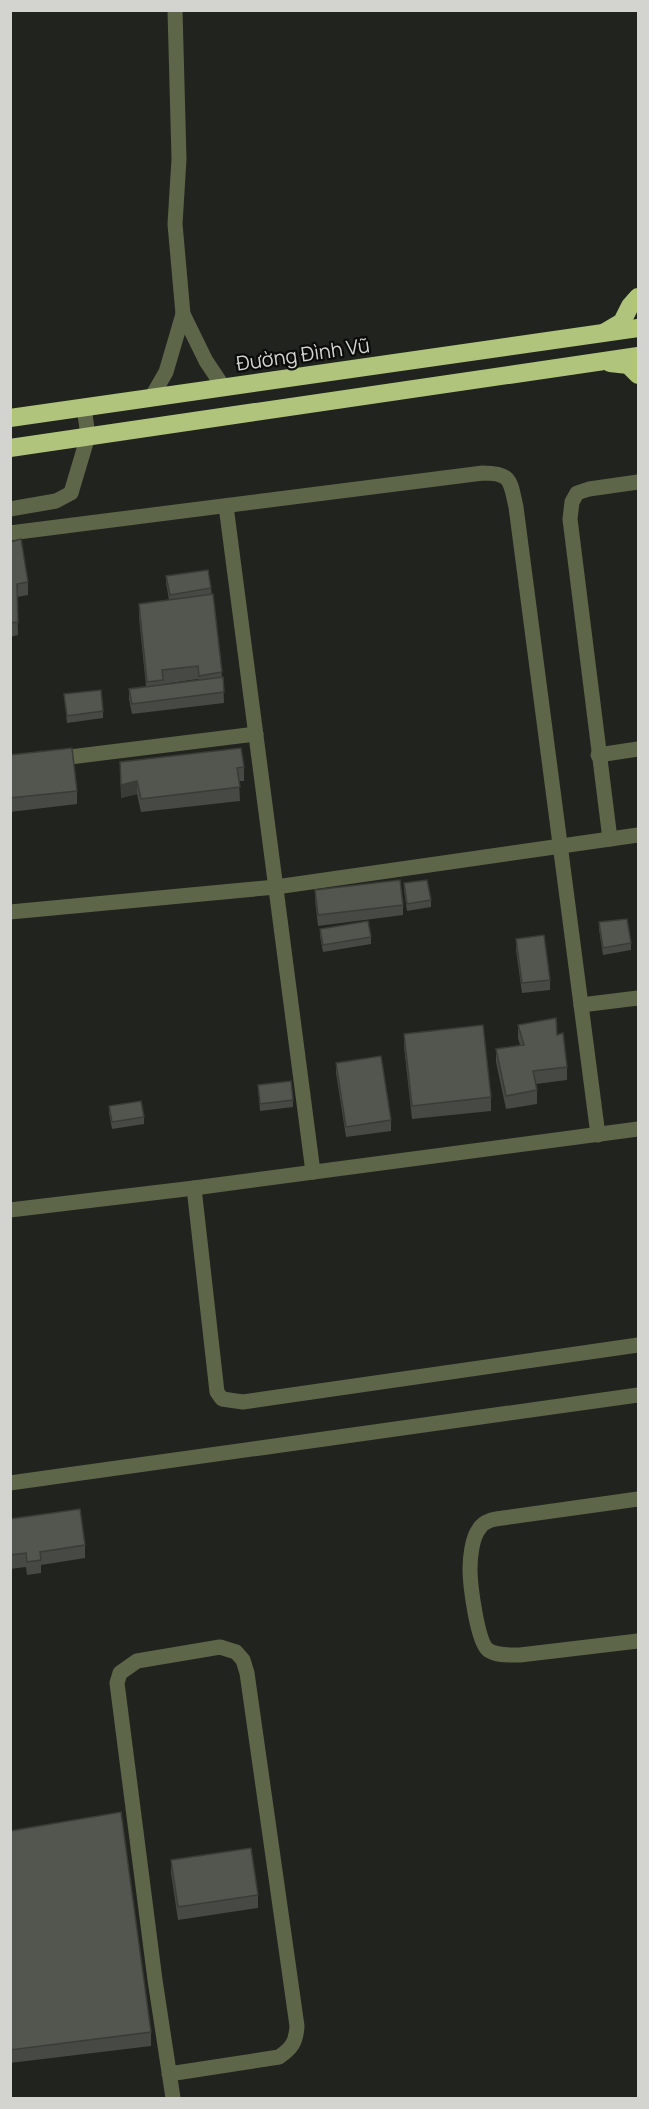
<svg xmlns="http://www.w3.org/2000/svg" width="649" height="2109" font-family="Manrope,sans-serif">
<rect width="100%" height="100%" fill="#21231e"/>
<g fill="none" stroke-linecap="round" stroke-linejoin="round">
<g stroke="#5d6649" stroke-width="15">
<path d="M 175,10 L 179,159 L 175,224 L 183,314 L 206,361 L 224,388"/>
<path d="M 151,398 L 166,372 L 183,314"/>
<path d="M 226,506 L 313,1172"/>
<path d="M 10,509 L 56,501 L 71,493 L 88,436 L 84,407"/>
<path d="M 10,533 L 483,473 C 512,473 510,481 516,507 L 598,1135"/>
<path d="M 598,755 L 638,749"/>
<path d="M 54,759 L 256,734"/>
<path d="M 610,839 L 570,519 L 572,502 L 577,493 L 589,489 L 638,482"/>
<path d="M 10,912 L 276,887 L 638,835"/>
<path d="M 581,1005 L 638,998"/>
<path d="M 194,1188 L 217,1392 L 222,1399 L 243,1402 L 638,1345"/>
<path d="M 10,1210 L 194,1188 L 638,1129"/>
<path d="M 10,1483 L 638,1395"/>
<path d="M 638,1499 L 503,1518 C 495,1519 484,1520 479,1529 C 472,1538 470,1558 470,1569 C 470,1584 477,1641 488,1650 C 497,1656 510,1655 520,1655 L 638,1641"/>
<path d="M 169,2074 L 279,2057 C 292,2048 296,2042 297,2026 L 247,1673 L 243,1660 L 236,1652 L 220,1647 L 137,1661 L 120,1673 L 117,1683 L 155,1980 L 173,2098"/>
</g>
<g stroke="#b0c57b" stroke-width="18">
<path d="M 605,332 L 622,322 L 630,306 L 638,297"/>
<path d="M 610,363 L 628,365 L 638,375"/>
<path d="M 10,418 L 638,328"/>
<path d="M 10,448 L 638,356"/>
</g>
</g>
<g fill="#474944" fill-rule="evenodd">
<path d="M 10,542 L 28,582 L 28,595 L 17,597 L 18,635 L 10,637 Z"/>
<path d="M 166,576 L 211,588 L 222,677 L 223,677 L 224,703 L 132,714 L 129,699 L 129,689 L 146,686 L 139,618 L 139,604 L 169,600 L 166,583 ZM 198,679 L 198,680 L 163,684 Z"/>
<path d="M 64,694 L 103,711 L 103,718 L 67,723 Z"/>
<path d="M 10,755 L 77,791 L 77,804 L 10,812 Z"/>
<path d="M 120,762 L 244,767 L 244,781 L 239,781 L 240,801 L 141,812 L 137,794 L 121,798 Z"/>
<path d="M 404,883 L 431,900 L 431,907 L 407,911 L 404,890 Z"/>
<path d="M 315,890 L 403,905 L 403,915 L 318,926 L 315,900 Z"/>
<path d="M 599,922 L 631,943 L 631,950 L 603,955 L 599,929 Z"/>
<path d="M 320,929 L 371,937 L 371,944 L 323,952 L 320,936 Z"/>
<path d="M 516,939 L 550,980 L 550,990 L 522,993 L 516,950 Z"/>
<path d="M 518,1025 L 557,1035 L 567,1067 L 567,1080 L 536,1084 L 537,1090 L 537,1104 L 506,1109 L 496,1062 L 496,1049 L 520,1045 L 518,1038 Z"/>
<path d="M 404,1034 L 491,1097 L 491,1111 L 412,1119 L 404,1047 Z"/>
<path d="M 336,1063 L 391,1120 L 391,1131 L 346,1137 L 336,1073 Z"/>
<path d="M 258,1085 L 293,1100 L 293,1107 L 260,1111 Z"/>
<path d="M 109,1106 L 144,1117 L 144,1124 L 112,1129 L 109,1113 Z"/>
<path d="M 10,1519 L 85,1545 L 85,1558 L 41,1565 L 41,1573 L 27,1575 L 26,1567 L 10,1569 Z"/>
<path d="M 10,1831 L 151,2032 L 151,2046 L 10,2063 Z"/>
<path d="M 171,1860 L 258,1895 L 258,1908 L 178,1920 L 171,1873 Z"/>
</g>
<path fill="#3a3c37" d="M 137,781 L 137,794 L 121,798 L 121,785 Z"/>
<g fill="#53554f" stroke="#3a3c37" stroke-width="1.5">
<path d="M 21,539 L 28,582 L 17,584 L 18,622 L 10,623 L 10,542 Z"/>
<path d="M 208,570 L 211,588 L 170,595 L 166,576 Z"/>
<path d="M 213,594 L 222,672 L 199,676 L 198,666 L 162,670 L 163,680 L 147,682 L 139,604 Z"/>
<path d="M 223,677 L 224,692 L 132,704 L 129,689 Z"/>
<path d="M 101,690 L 103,711 L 67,716 L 64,694 Z"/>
<path d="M 72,748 L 77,791 L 10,798 L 10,755 Z"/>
<path d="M 241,748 L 244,767 L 237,768 L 240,787 L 141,799 L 137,781 L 121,785 L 120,762 Z"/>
<path d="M 400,880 L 403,905 L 318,915 L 315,890 Z"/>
<path d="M 427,880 L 431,900 L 407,904 L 404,883 Z"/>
<path d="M 627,919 L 631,943 L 603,948 L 599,922 Z"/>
<path d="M 368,921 L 371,937 L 323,945 L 320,929 Z"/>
<path d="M 544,935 L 550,980 L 522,983 L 516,939 Z"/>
<path d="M 556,1018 L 557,1035 L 563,1033 L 567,1067 L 533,1071 L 537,1090 L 506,1096 L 496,1049 L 524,1045 L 518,1025 Z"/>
<path d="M 483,1025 L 491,1097 L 412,1106 L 404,1034 Z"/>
<path d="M 381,1056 L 391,1120 L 346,1127 L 336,1063 Z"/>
<path d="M 291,1081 L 293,1100 L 260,1104 L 258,1085 Z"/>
<path d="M 141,1101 L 144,1117 L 112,1122 L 109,1106 Z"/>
<path d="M 80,1509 L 85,1545 L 40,1552 L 41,1560 L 27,1562 L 26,1553 L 10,1555 L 10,1519 Z"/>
<path d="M 121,1812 L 151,2032 L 10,2050 L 10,1831 Z"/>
<path d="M 251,1848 L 258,1895 L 178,1907 L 171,1860 Z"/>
</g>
<g text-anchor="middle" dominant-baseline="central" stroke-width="4.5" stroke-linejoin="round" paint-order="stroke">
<g font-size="20" fill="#d3d4d0" stroke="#0b0c0a">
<text transform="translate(303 354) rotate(-8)">Đường Đình Vũ</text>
</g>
</g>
<rect width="649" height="2109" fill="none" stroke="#d3d4d0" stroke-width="24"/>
</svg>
